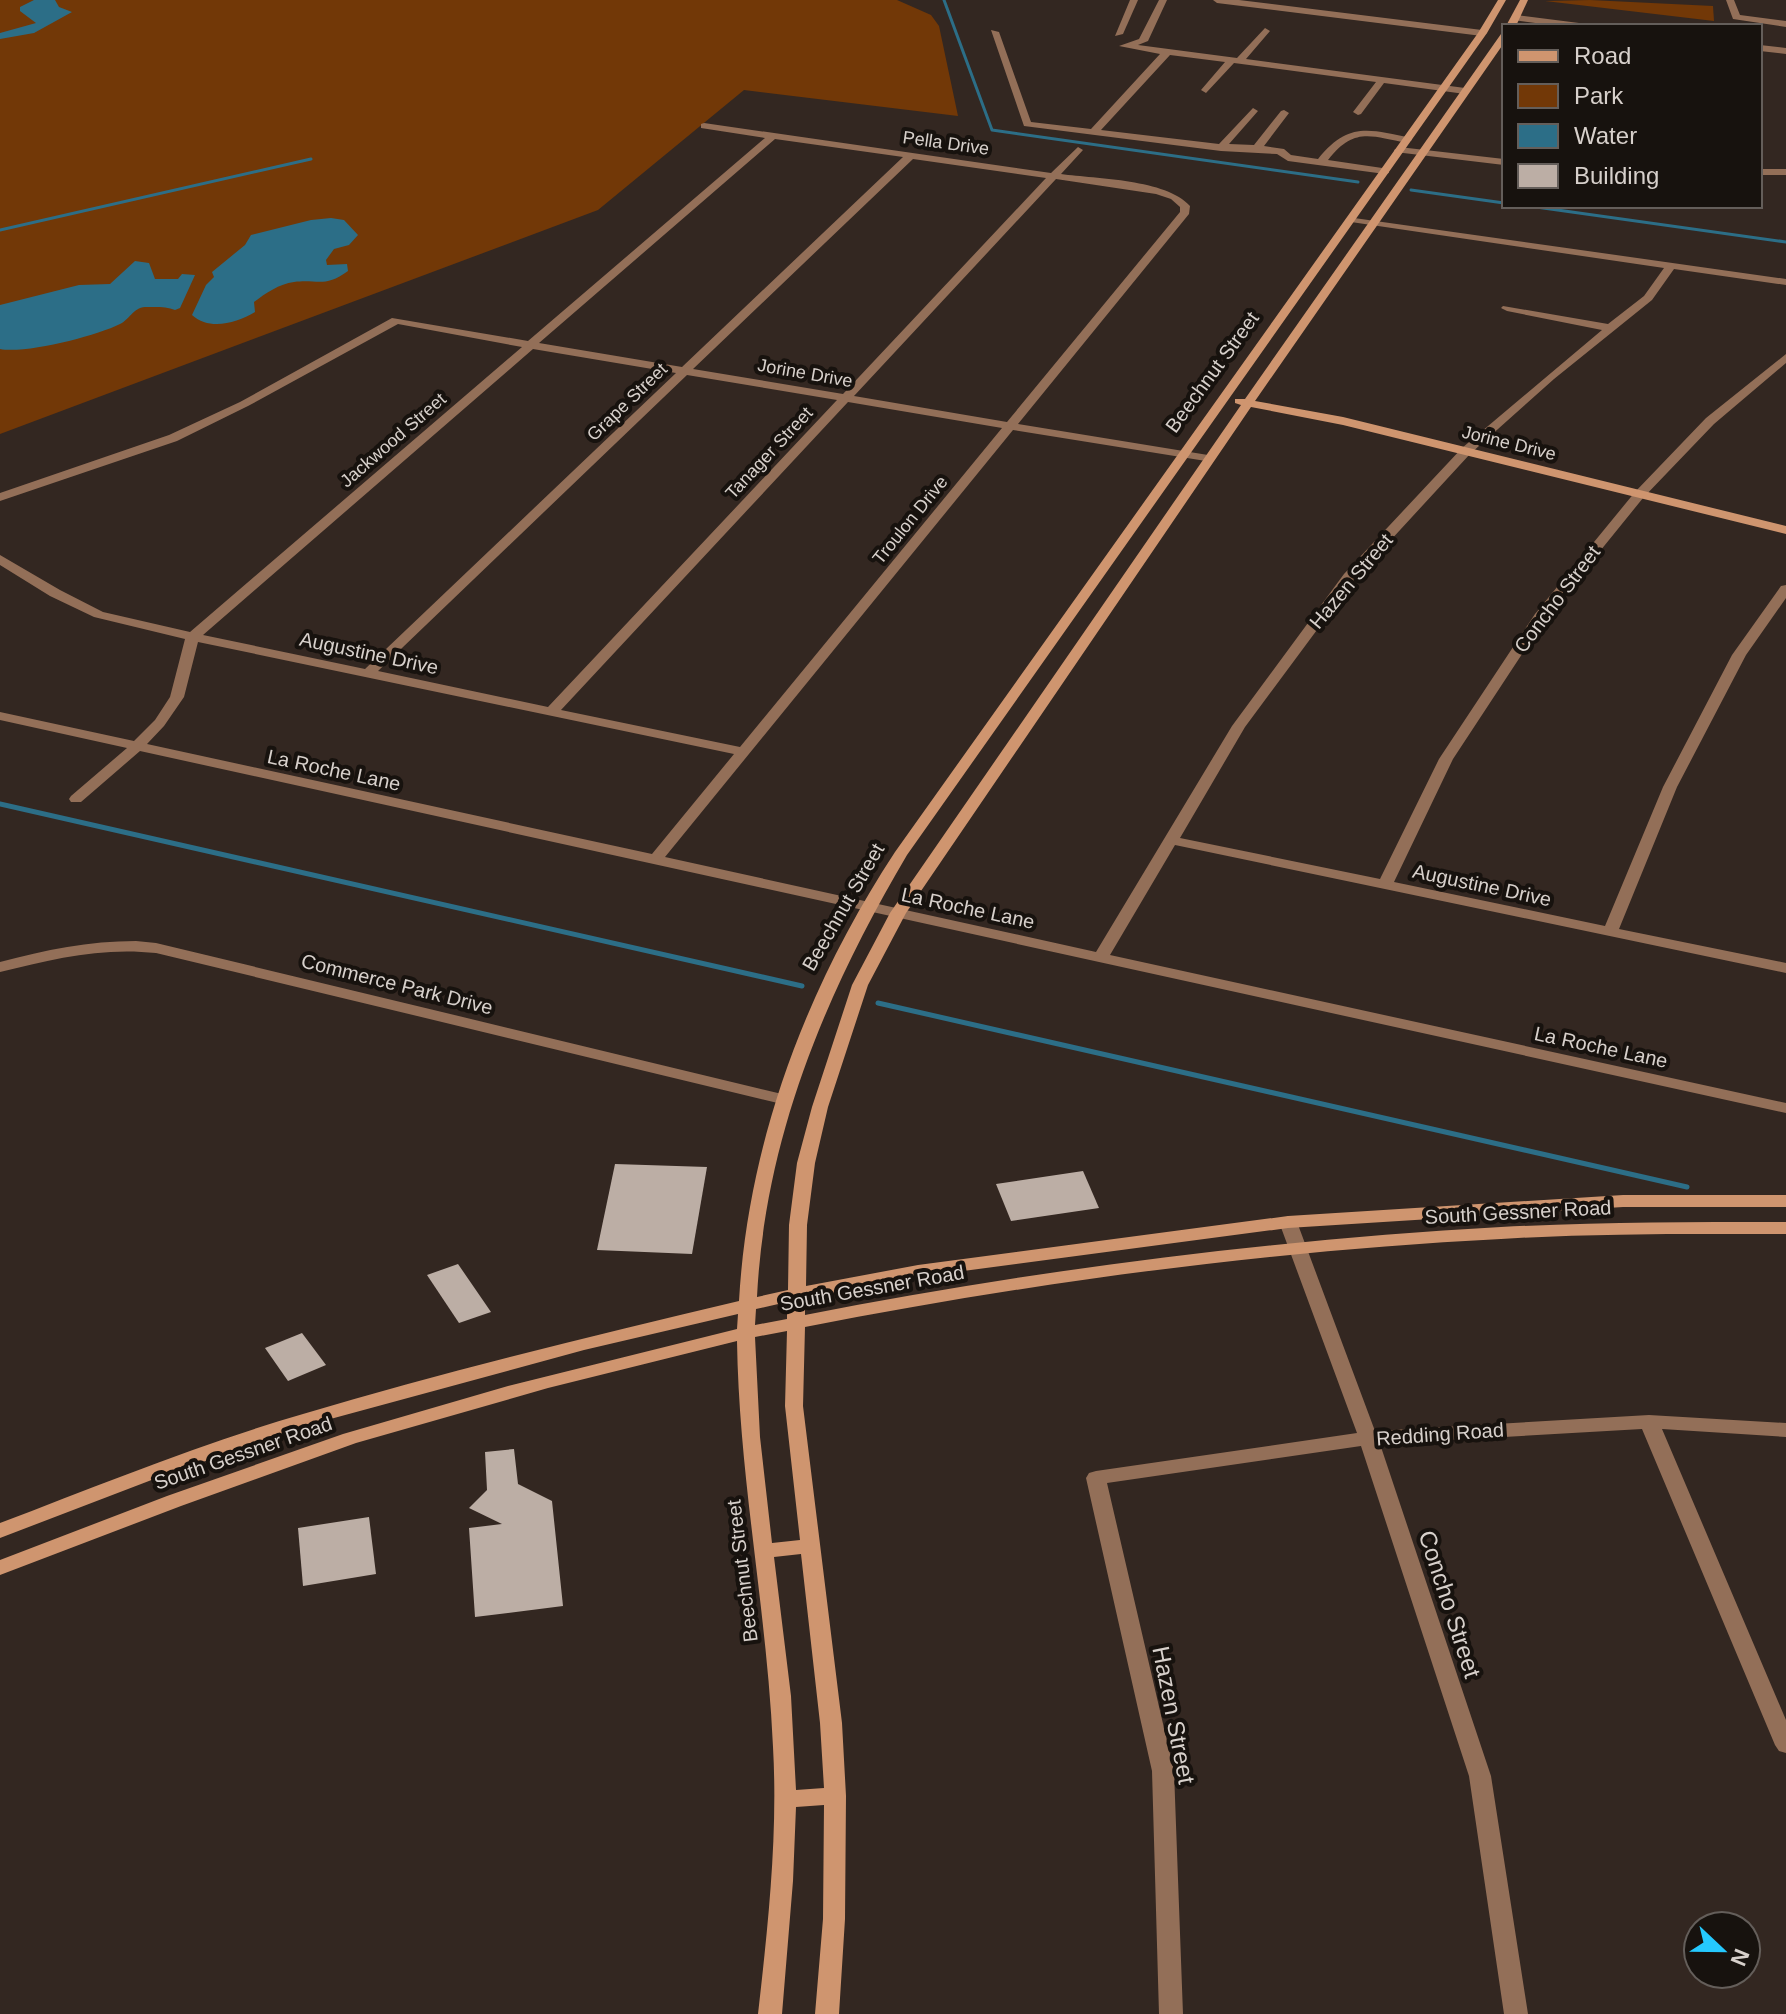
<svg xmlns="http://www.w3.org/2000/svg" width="1786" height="2014" font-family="Helvetica,sans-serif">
<rect width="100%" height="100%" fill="#332721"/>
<g fill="#723807">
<path d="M 0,0 L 897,0 L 931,15 L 939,26 L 958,116 L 744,90 L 598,210 L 0,434 Z"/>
<path d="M 1590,0 L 1713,6 L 1714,21 L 1545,1 Z"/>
</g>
<g fill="#2c6e87">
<path d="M 34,0 L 55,0 L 59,7 L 72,12 L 34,33 L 0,39 L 0,33 L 36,23 L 20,11 L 20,7 Z"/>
<path d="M 331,218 L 344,220 L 358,235 L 349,245 L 334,249 L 326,260 L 327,265 L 347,264 L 348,271 C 325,288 318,279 294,282 C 279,284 266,293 254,302 L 255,312 C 236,323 210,331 192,315 L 206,285 L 214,277 L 212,272 L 245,245 L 251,235 L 311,220 Z"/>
<path d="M 135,261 L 149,263 L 155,279 L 178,279 L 182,274 L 195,275 L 180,308 L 175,310 C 166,306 154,307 145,307 C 133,308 129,320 120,324 C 96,336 26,354 0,349 L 0,305 L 79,285 L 110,284 Z"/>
</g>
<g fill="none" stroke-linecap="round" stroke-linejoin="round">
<g stroke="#2c6e87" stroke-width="3">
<path d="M 944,0 L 992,130 L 1358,182"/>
<path d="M 1411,190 L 1504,203"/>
<path d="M 1529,206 L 1786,242"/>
<path d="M 0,230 L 311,159"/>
</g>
<g stroke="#2c6e87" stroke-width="5">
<path d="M 0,804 L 802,986"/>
<path d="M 878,1003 L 1687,1187"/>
</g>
</g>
<g fill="#bcaea5">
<path d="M 615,1164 L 707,1167 L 692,1254 L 597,1250 Z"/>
<path d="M 1083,1171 L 1099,1208 L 1011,1221 L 996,1184 Z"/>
<path d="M 458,1264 L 491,1312 L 459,1323 L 427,1275 Z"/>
<path d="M 302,1333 L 326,1365 L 288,1381 L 265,1348 Z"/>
<path d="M 514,1449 L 518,1484 L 552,1501 L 563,1606 L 475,1617 L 469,1528 L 502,1524 L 469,1508 L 487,1490 L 485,1452 Z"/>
<path d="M 369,1517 L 376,1574 L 303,1586 L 298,1528 Z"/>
</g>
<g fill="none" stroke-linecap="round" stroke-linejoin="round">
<g fill="#936f58" fill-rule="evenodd">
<path d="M 1130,0 L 1138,0 L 1123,34 L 1115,36 Z"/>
<path d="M 1159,0 L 1167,0 L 1148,41 L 1138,45 L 1237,58 L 1265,28 L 1270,31 L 1246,59 L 1465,88 L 1470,91 L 1465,94 L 1384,83 L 1361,114 L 1358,115 L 1353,112 L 1376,82 L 1234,63 L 1206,93 L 1201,90 L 1225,62 L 1170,55 L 1101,130 L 1219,144 L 1253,108 L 1258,111 L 1229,144 L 1254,145 L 1281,111 L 1284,110 L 1289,113 L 1264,146 L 1284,149 L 1291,155 L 1318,159 C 1348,122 1368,129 1411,138 L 1412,140 L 1407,143 C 1370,136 1354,127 1328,160 L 1389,169 L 1389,173 L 1385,174 L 1288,161 L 1277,154 L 1221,151 L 1024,126 L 991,30 L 999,32 L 1031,122 L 1091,129 L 1160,54 L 1119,46 L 1139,39 Z"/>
<path d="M 1213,0 L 1239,0 L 1482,30 L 1487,33 L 1482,36 L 1217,3 Z"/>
<path d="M 1726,0 L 1734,0 L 1740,15 L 1786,21 L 1786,27 L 1733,19 Z"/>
<path d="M 1516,15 L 1579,23 L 1584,26 L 1558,26 L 1513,20 L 1511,18 Z"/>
<path d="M 1760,45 L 1786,48 L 1786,54 L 1760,51 Z"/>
<path d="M 704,123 L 1051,173 L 1078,147 L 1083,150 L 1061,174 C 1097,179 1166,179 1190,206 L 1189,214 L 1018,424 L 1208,455 L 1214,459 L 1212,462 L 1013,430 L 665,857 L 1096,952 L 1232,726 L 1344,574 L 1462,448 L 1602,330 L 1507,311 L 1501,308 L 1503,306 L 1608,324 L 1644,296 L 1664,268 L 1351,222 L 1347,221 L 1347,217 L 1786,279 L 1786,285 L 1674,269 L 1652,300 L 1554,379 L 1470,454 L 1354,580 L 1245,727 L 1180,838 L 1380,879 L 1439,759 L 1535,614 L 1635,492 L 1706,418 L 1786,354 L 1786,363 L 1714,424 L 1643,498 L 1545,619 L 1453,759 L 1394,882 L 1605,926 L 1663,787 L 1732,655 L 1781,586 L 1786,585 L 1786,598 L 1746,655 L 1677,787 L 1619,929 L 1786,963 L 1786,973 L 1175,845 L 1110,955 L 1786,1103 L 1786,1113 L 140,751 L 81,802 L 71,802 L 69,799 L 71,796 L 127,748 L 0,720 L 0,712 L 134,741 L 155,720 L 170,697 L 185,639 L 94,617 L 50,596 L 0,565 L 0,555 L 60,590 L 103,612 L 190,632 L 522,347 L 398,324 L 248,406 L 177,441 L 0,501 L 0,493 L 169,435 L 240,402 L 392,318 L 528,341 L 765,138 L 701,128 L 701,124 ZM 775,139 L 903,157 L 682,367 L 539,343 ZM 913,159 L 1046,178 L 843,394 L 693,369 ZM 1056,179 L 1156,194 L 1171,199 L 1180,207 L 1180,212 L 1007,422 L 854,396 ZM 533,349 L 676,373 L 365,669 L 203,635 ZM 687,375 L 837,400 L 548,707 L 378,671 ZM 848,402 L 1002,428 L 740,747 L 561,710 ZM 198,642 L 734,754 L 652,854 L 147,744 L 164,726 L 184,697 Z"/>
<path d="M 1399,147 L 1504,159 L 1504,165 L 1395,152 L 1394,150 Z"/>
<rect x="1760" y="169" width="26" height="6"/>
<path d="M 136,941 L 156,943 L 782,1094 L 790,1099 L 782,1104 L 156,953 C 102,947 52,959 0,972 L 0,962 C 45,950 89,941 136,941 Z"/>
<path d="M 1288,1216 L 1297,1222 L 1375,1431 L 1649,1415 L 1786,1423 L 1786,1437 L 1662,1429 L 1786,1720 L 1786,1753 L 1779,1751 L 1775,1745 L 1642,1429 L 1380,1444 L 1491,1776 L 1528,2014 L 1504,2014 L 1469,1776 L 1361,1446 L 1107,1483 L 1174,1771 L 1183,2014 L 1159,2014 L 1152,1771 L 1086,1478 L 1089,1473 L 1096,1471 L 1357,1433 L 1279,1222 Z"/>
</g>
<g fill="#cf956f" fill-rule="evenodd">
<path d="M 1498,0 L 1506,0 L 1487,33 L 907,855 C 826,992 765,1137 757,1297 L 788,1290 L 789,1225 L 797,1163 L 812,1107 L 852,985 L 890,913 L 1241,405 L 1235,403 L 1235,399 L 1245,399 L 1501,34 L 1504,33 L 1504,43 L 1255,401 L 1343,417 L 1786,526 L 1786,534 L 1343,425 L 1251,407 L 906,913 L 868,985 L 828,1107 L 815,1163 L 807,1225 L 806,1286 L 918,1265 L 1288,1216 L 1623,1195 L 1786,1195 L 1786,1207 L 1623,1207 L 1288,1228 L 918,1277 L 805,1298 L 805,1315 C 1035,1270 1268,1240 1501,1227 C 1596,1222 1691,1222 1786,1222 L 1786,1234 C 1691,1234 1596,1233 1501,1239 C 1267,1251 1035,1282 805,1327 L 803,1406 L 842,1723 L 846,1796 L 845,1919 L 839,2014 L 815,2014 L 823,1919 L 824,1805 L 796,1807 L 793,1881 L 782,2014 L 758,2014 C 768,1926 778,1836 773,1747 C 767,1611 739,1478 737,1341 L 548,1388 L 356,1443 L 181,1506 L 0,1575 L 0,1560 L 167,1496 L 343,1434 L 508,1386 L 737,1329 L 738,1314 L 584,1350 L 312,1424 L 162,1476 L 0,1538 L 0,1523 C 100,1485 200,1444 303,1414 C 446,1371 593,1336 739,1301 C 748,1141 807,986 895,852 L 1478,33 ZM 787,1302 L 787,1319 L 755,1325 L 756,1309 ZM 787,1331 L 785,1406 L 800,1540 L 772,1543 L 760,1437 L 755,1337 ZM 801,1554 L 820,1723 L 824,1788 L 796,1790 L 791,1696 L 774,1557 Z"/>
<path d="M 1520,0 L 1528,0 L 1516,26 L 1506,26 Z"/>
</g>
</g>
<g text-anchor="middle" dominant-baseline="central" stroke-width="8" stroke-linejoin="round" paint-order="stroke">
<g font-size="18" fill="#d7d0cb" stroke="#17120e">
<text transform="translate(946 143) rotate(8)">Pella Drive</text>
<text transform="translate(805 373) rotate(10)">Jorine Drive</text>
<text transform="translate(627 402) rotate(-44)">Grape Street</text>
<text transform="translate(393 440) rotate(-41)">Jackwood Street</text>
<text transform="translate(1509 443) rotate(14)">Jorine Drive</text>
<text transform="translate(769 453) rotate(-47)">Tanager Street</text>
<text transform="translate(910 520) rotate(-51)">Troulon Drive</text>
</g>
<g font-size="20" fill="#d7d0cb" stroke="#17120e">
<text transform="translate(1212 372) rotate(-54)">Beechnut Street</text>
<text transform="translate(1351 581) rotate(-50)">Hazen Street</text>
<text transform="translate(1557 599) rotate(-53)">Concho Street</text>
<text transform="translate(369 653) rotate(12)">Augustine Drive</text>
<text transform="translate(334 770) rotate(12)">La Roche Lane</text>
<text transform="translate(1482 885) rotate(12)">Augustine Drive</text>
<text transform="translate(843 907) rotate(-60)">Beechnut Street</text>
<text transform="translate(968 908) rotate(12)">La Roche Lane</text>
<text transform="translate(397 984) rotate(14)">Commerce Park Drive</text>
<text transform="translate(1601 1047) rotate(12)">La Roche Lane</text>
<text transform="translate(1518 1212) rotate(-3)">South Gessner Road</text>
<text transform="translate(872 1288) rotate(-10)">South Gessner Road</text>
<text transform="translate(1440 1434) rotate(-4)">Redding Road</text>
<text transform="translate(243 1453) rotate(-19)">South Gessner Road</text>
<text transform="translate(742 1571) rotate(-97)">Beechnut Street</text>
</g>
<g font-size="24" fill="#d7d0cb" stroke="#17120e">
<text transform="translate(1450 1604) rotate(72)">Concho Street</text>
<text transform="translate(1174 1715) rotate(79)">Hazen Street</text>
</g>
</g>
<rect x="1502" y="24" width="260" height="184" fill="#17120e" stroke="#645e5a" stroke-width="2"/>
<rect x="1518" y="50" width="40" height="12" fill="#cf956f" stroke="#645e5a" stroke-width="2"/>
<text x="1574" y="64" font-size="24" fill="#d7d0cb">Road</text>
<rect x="1518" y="84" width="40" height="24" fill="#723807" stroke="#645e5a" stroke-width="2"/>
<text x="1574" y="104" font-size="24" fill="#d7d0cb">Park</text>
<rect x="1518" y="124" width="40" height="24" fill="#2c6e87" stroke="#645e5a" stroke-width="2"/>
<text x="1574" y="144" font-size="24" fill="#d7d0cb">Water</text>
<rect x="1518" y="164" width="40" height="24" fill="#bcaea5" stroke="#645e5a" stroke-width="2"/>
<text x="1574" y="184" font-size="24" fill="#d7d0cb">Building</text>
<g transform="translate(1722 1950) rotate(112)"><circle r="38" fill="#17120e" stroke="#645e5a" stroke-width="2"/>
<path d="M0-6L14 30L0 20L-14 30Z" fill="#25c9fe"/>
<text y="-12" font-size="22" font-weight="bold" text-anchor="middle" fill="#d7d0cb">N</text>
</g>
</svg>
